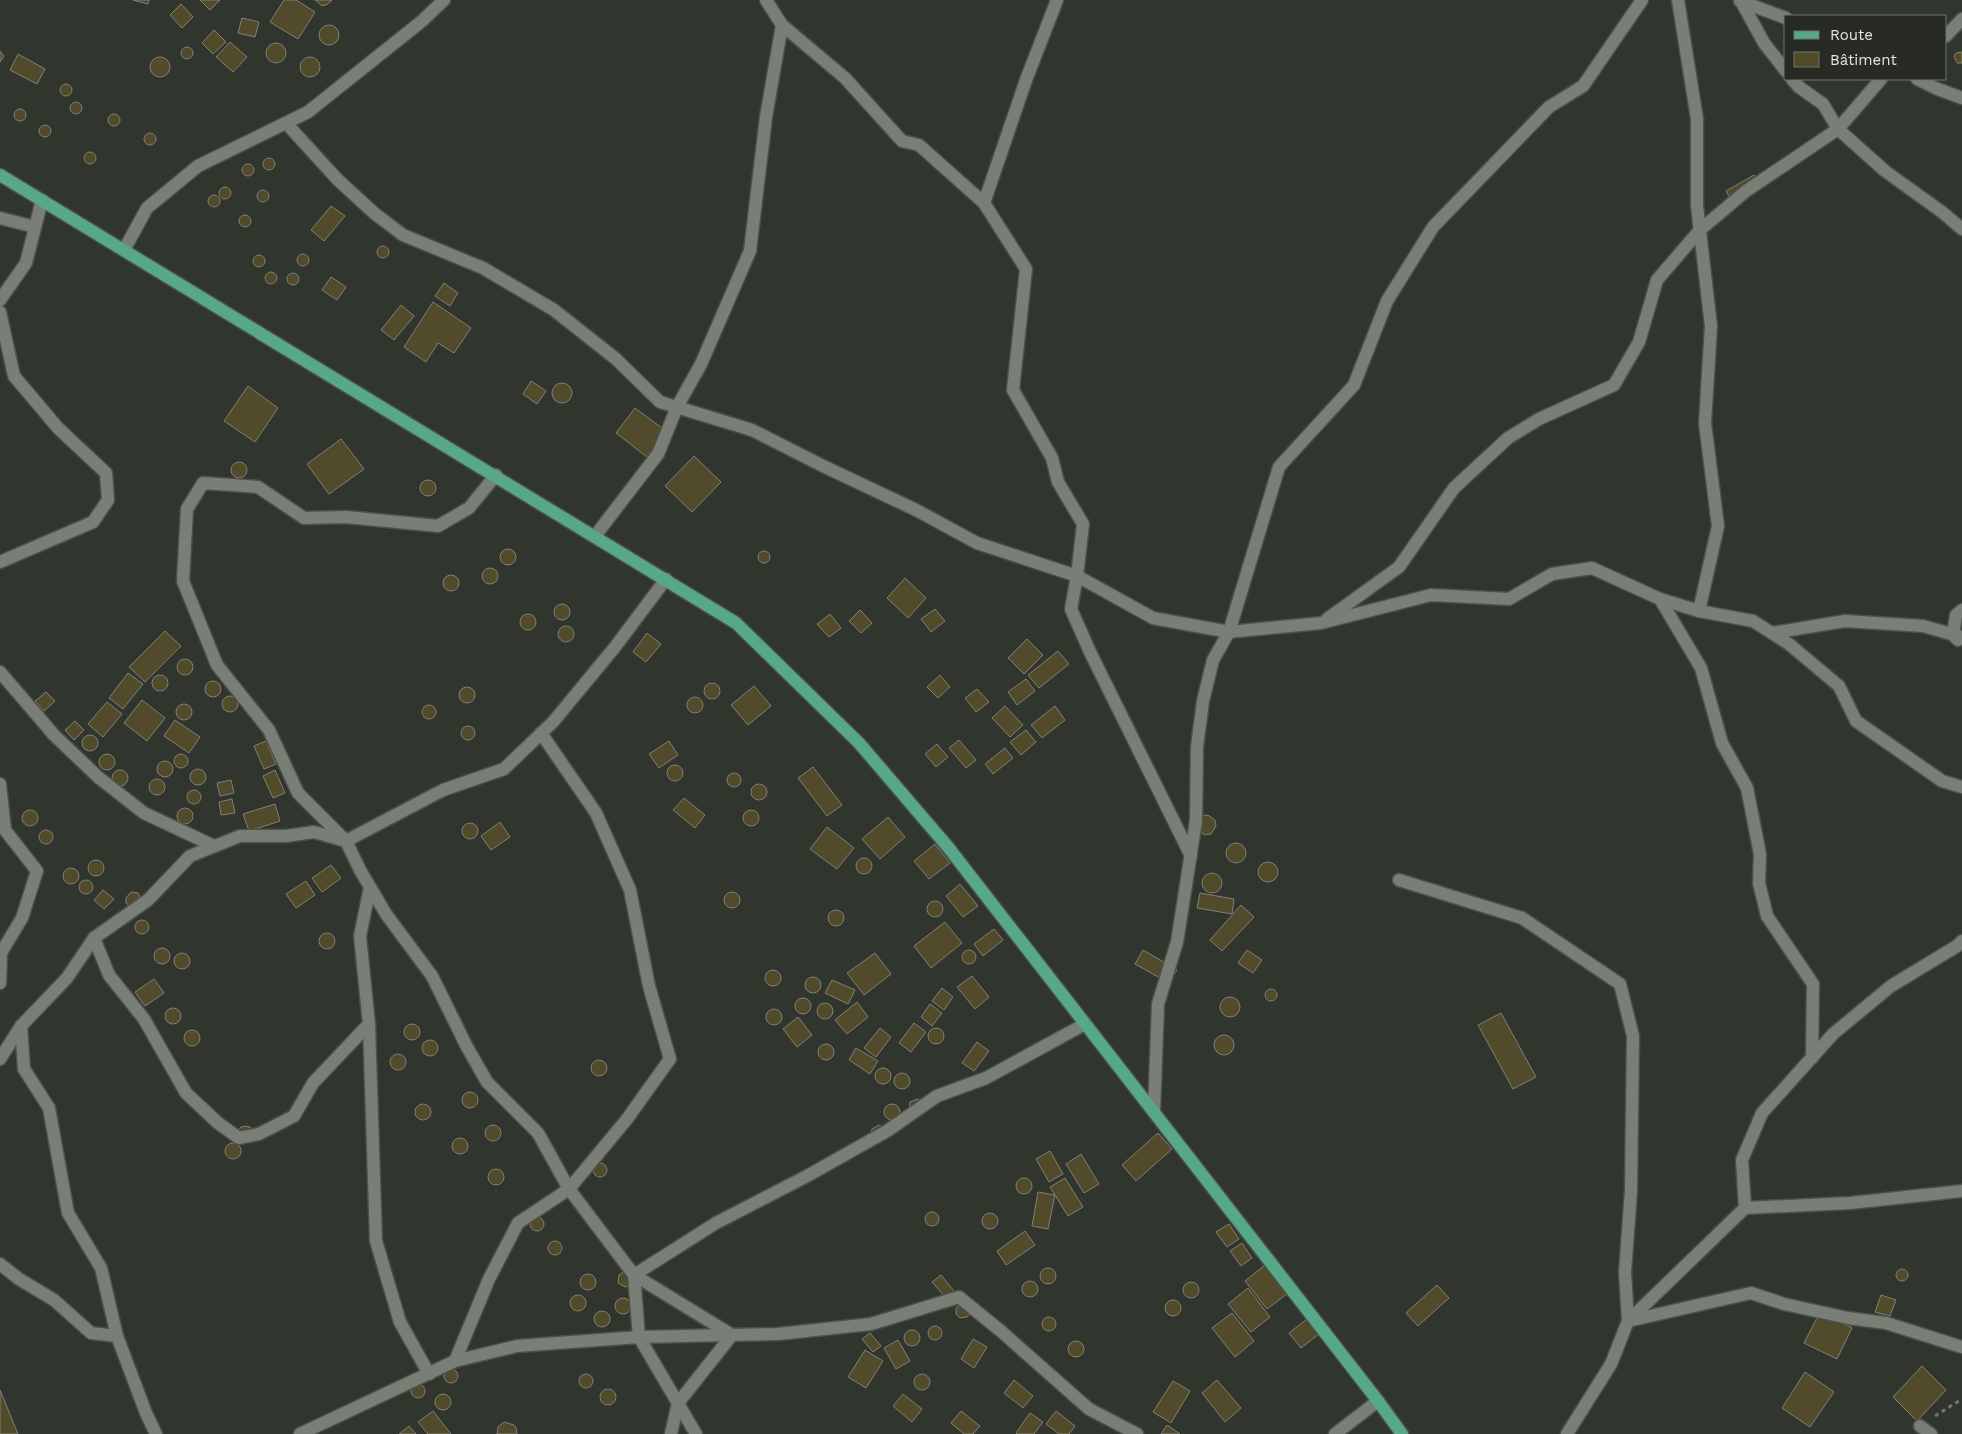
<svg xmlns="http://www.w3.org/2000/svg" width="1962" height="1434" font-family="'Work Sans',sans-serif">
<rect width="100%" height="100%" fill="#30352d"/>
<g fill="#514b2b" stroke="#828077">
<path d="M 133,0 L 149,0 L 148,4 Z"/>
<path d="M 200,0 L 220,0 L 210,10 Z"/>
<path d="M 284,0 L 296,0 L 315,12 L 298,39 L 270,22 Z"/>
<path d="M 315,0 L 332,0 L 328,4 L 322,6 Z"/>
<path d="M 181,4 L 193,17 L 182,28 L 170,15 Z"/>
<path d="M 242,18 L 259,22 L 255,37 L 238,33 Z"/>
<circle cx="329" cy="35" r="10"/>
<path d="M 214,30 L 226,42 L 213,54 L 202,43 Z"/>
<path d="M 230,42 L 247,57 L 233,72 L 216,57 Z"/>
<circle cx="276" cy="53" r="10"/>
<circle cx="187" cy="53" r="6"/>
<path d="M 0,51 L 4,56 L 0,62 Z"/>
<path d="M 1962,52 L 1962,63 L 1957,63 L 1954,56 L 1956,53 Z"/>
<path d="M 18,54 L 45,69 L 37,84 L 10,70 Z"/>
<circle cx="160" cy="67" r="10"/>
<circle cx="310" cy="67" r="10"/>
<circle cx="66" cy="90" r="6"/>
<circle cx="76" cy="108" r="6"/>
<circle cx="20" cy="115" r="6"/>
<circle cx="114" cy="120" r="6"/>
<circle cx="45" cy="131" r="6"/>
<circle cx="150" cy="139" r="6"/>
<circle cx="90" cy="158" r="6"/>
<circle cx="269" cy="164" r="6"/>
<circle cx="248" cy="170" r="6"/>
<path d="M 1754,175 L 1761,189 L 1734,205 L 1726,191 Z"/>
<circle cx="225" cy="193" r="6"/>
<circle cx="263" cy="196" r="6"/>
<circle cx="214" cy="201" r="6"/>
<path d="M 331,206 L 345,216 L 324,241 L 311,230 Z"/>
<circle cx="245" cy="221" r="6"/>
<circle cx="383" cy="252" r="6"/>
<circle cx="303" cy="260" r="6"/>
<circle cx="259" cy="261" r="6"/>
<circle cx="271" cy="278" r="6"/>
<circle cx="293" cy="279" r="6"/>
<path d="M 331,277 L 346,287 L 337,300 L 322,290 Z"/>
<path d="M 444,283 L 458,293 L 450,306 L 435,296 Z"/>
<path d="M 433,302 L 471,328 L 454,353 L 438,343 L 426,362 L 404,347 Z"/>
<path d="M 401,305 L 414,316 L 394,340 L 381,330 Z"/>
<path d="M 531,381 L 546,391 L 537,404 L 523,394 Z"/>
<circle cx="562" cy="393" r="10"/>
<path d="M 248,386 L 278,408 L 255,442 L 224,421 Z"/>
<path d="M 635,408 L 666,431 L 647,457 L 616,433 Z"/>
<path d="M 341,439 L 364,469 L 329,494 L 307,464 Z"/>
<path d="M 694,456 L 721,482 L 692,512 L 665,486 Z"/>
<circle cx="239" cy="470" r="8"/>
<circle cx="428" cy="488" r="8"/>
<circle cx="508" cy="557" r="8"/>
<circle cx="764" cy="557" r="6"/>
<circle cx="490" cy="576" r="8"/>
<circle cx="451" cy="583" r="8"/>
<path d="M 905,578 L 926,598 L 908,618 L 887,598 Z"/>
<circle cx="562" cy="612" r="8"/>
<path d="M 935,609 L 945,621 L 931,632 L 921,619 Z"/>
<path d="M 860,610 L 872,623 L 861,633 L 849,621 Z"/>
<path d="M 830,614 L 841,628 L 829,637 L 817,624 Z"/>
<circle cx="528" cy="622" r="8"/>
<circle cx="566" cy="634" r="8"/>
<path d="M 165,631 L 181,646 L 145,682 L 129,667 Z"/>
<path d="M 647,633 L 661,644 L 646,662 L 633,652 Z"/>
<path d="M 1027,639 L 1043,655 L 1024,674 L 1008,658 Z"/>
<path d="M 1058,651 L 1069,664 L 1039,688 L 1028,675 Z"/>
<circle cx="185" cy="667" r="8"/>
<path d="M 128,673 L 143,684 L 123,709 L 109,698 Z"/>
<path d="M 940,675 L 950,687 L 938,698 L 927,687 Z"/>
<circle cx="160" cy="683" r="8"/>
<path d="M 1026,679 L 1035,691 L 1017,705 L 1008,692 Z"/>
<circle cx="213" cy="689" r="8"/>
<circle cx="712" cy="691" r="8"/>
<path d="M 754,686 L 771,706 L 748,725 L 731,705 Z"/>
<circle cx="467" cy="695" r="8"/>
<path d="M 977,689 L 989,702 L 976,712 L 965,698 Z"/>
<path d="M 46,692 L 55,701 L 44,711 L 35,701 Z"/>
<circle cx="230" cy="704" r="8"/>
<circle cx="695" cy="705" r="8"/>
<path d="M 142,700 L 165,718 L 147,741 L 124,723 Z"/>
<path d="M 107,702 L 122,714 L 103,737 L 88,724 Z"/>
<circle cx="184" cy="712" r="8"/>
<circle cx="429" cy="712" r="7"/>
<path d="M 1005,706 L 1023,725 L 1010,737 L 992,718 Z"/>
<path d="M 1055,706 L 1065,720 L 1042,738 L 1031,725 Z"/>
<path d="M 175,720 L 200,737 L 189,753 L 164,736 Z"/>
<path d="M 75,721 L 84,730 L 74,740 L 65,730 Z"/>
<circle cx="468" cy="733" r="7"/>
<path d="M 1026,730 L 1036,742 L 1021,755 L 1010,742 Z"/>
<circle cx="90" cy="743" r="8"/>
<path d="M 959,740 L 976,760 L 966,768 L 949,748 Z"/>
<path d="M 266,741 L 276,764 L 264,769 L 254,746 Z"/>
<path d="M 669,741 L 678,755 L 659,768 L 649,754 Z"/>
<path d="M 937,744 L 948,757 L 936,767 L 925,754 Z"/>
<path d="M 1005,748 L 1013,758 L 993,774 L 985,764 Z"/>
<circle cx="181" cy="761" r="7"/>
<circle cx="107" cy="762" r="8"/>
<circle cx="165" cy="769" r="8"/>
<circle cx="675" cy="773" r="8"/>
<path d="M 813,767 L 842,805 L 827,816 L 798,778 Z"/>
<circle cx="198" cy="777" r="8"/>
<path d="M 275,770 L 285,793 L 273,798 L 263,776 Z"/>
<circle cx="120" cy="778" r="8"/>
<circle cx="734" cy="780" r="7"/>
<circle cx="157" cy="787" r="8"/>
<path d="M 231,780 L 234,793 L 220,796 L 217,783 Z"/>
<circle cx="759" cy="792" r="8"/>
<circle cx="194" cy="797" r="7"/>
<path d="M 684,798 L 705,815 L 695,828 L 673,810 Z"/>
<path d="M 232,799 L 235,813 L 221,815 L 219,802 Z"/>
<path d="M 275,804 L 280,821 L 249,831 L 243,814 Z"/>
<circle cx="185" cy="816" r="8"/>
<circle cx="30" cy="818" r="8"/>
<circle cx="751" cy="818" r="8"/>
<path d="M 1208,815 L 1215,820 L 1216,826 L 1211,834 L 1205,835 L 1199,831 L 1201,816 Z"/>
<path d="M 888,817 L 905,837 L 880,859 L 862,839 Z"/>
<path d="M 500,822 L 510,837 L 491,850 L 481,836 Z"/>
<circle cx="470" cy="831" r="8"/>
<path d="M 827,827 L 854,848 L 837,869 L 810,849 Z"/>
<circle cx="46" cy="837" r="7"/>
<circle cx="1236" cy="853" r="10"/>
<path d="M 935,844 L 950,863 L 929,879 L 914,861 Z"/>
<circle cx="864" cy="866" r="8"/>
<circle cx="96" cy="868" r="8"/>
<circle cx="1268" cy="872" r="10"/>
<path d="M 331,865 L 341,878 L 322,892 L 312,878 Z"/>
<circle cx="71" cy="876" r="8"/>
<circle cx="1212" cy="883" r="10"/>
<circle cx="86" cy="887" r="7"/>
<path d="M 306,881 L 315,895 L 296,908 L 286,894 Z"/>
<path d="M 960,884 L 978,906 L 963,917 L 946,896 Z"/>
<path d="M 103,890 L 114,899 L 104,909 L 94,900 Z"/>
<path d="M 131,892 L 138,893 L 141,900 L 130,906 L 126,903 L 126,898 Z"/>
<circle cx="732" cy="900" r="8"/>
<path d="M 1200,893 L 1234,899 L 1232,914 L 1197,908 Z"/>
<circle cx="935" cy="909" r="8"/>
<path d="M 1241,905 L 1254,917 L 1222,951 L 1210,940 Z"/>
<circle cx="836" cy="918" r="8"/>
<circle cx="142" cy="927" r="7"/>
<path d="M 945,922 L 962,943 L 931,968 L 914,946 Z"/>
<path d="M 994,929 L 1003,940 L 983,956 L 974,944 Z"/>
<circle cx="327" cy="941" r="8"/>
<circle cx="162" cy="956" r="8"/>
<circle cx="969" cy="957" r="7"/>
<path d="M 1143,950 L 1177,970 L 1169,983 L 1135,964 Z"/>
<path d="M 1247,950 L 1262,960 L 1253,973 L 1238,963 Z"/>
<path d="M 875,953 L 891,974 L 864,995 L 847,973 Z"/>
<circle cx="182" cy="961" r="8"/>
<circle cx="773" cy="978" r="8"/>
<path d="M 972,976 L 989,997 L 975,1009 L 957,987 Z"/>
<circle cx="813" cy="985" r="8"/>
<path d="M 154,979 L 164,993 L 145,1006 L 135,992 Z"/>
<path d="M 832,980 L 855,990 L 848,1004 L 825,993 Z"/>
<path d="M 942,988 L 953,997 L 944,1010 L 932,1001 Z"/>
<circle cx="1271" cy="995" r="6"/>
<circle cx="1230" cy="1007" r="10"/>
<circle cx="803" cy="1006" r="8"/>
<path d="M 857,1002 L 868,1017 L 847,1034 L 835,1020 Z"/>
<circle cx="825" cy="1011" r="8"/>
<path d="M 930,1004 L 942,1013 L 932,1026 L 921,1017 Z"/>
<circle cx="173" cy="1016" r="8"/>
<circle cx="774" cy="1017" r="8"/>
<path d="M 1501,1013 L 1536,1077 L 1513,1089 L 1478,1025 Z"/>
<path d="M 798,1017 L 812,1035 L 797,1047 L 783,1029 Z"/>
<path d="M 914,1023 L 926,1032 L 911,1052 L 899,1043 Z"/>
<circle cx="412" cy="1032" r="8"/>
<path d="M 880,1028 L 891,1037 L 876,1057 L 864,1048 Z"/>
<circle cx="936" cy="1036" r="8"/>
<circle cx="192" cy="1038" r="8"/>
<circle cx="1224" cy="1045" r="10"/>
<circle cx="430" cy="1048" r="8"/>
<path d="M 977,1042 L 989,1051 L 974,1071 L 962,1063 Z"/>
<circle cx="826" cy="1052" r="8"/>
<path d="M 856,1048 L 878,1061 L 870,1074 L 849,1060 Z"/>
<circle cx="398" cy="1062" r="8"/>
<circle cx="599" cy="1068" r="8"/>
<circle cx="883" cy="1076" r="8"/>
<circle cx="902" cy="1081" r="8"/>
<circle cx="470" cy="1100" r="8"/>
<path d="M 917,1099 L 921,1100 L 909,1110 L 910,1102 Z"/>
<circle cx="423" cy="1112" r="8"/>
<circle cx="892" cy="1112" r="8"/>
<path d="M 879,1125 L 883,1127 L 871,1134 L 872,1129 Z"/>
<circle cx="493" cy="1133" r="8"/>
<path d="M 246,1126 L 250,1127 L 253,1131 L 238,1131 L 241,1127 Z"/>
<path d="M 1158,1133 L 1172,1149 L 1136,1181 L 1122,1165 Z"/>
<circle cx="460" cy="1146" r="8"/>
<circle cx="233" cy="1151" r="8"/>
<path d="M 1050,1151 L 1063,1174 L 1049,1182 L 1036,1159 Z"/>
<path d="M 1081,1154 L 1099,1184 L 1084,1193 L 1066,1164 Z"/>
<circle cx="600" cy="1170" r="7"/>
<circle cx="496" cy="1177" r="8"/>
<path d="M 1065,1178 L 1083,1207 L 1068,1216 L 1050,1187 Z"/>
<circle cx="1024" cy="1186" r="8"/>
<path d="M 1038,1192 L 1055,1195 L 1048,1229 L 1032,1226 Z"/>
<circle cx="932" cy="1219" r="7"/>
<circle cx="990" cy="1221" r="8"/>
<circle cx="537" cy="1224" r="7"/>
<path d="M 1229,1224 L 1239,1239 L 1227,1247 L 1216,1232 Z"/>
<path d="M 1025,1231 L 1035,1245 L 1006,1265 L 997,1251 Z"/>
<circle cx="555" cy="1248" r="7"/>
<path d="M 1242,1243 L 1252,1258 L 1241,1266 L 1230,1251 Z"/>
<path d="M 1265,1265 L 1287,1294 L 1267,1309 L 1245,1281 Z"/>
<circle cx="1048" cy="1276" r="8"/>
<circle cx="1902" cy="1275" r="6"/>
<path d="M 623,1272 L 628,1272 L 630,1286 L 625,1287 L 618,1283 L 619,1275 Z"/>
<circle cx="588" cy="1282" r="8"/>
<path d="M 941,1275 L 954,1291 L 946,1298 L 932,1282 Z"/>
<circle cx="1030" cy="1289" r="8"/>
<circle cx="1191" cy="1290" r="8"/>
<path d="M 1437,1285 L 1449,1298 L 1418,1326 L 1406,1313 Z"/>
<path d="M 1248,1288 L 1270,1317 L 1251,1332 L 1228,1304 Z"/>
<path d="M 1881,1295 L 1896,1300 L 1890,1316 L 1875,1312 Z"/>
<circle cx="578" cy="1303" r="8"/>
<circle cx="623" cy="1306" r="8"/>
<circle cx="1173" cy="1308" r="8"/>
<path d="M 959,1305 L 970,1313 L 967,1317 L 960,1318 L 956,1314 L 956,1309 Z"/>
<circle cx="602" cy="1319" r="8"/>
<path d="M 1820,1312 L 1852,1328 L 1837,1359 L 1804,1343 Z"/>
<path d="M 1232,1313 L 1254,1341 L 1235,1357 L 1212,1328 Z"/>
<circle cx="1049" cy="1324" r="7"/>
<path d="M 1307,1319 L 1319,1334 L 1301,1348 L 1289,1333 Z"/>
<circle cx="935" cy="1333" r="7"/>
<circle cx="912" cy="1338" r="8"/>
<path d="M 870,1333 L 881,1346 L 873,1352 L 862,1339 Z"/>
<path d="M 973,1339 L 987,1347 L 974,1368 L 961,1359 Z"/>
<path d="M 898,1340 L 910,1361 L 896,1369 L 884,1348 Z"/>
<circle cx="1076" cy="1349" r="8"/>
<path d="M 865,1350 L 883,1361 L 866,1388 L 848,1377 Z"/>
<path d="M 1922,1366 L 1946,1390 L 1917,1421 L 1893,1397 Z"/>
<circle cx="451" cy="1376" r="7"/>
<path d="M 1805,1372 L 1834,1392 L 1810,1427 L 1782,1408 Z"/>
<circle cx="586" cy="1381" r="7"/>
<circle cx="922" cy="1382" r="8"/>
<path d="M 1014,1380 L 1033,1396 L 1023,1408 L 1004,1393 Z"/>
<path d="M 1217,1380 L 1241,1408 L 1225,1422 L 1202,1393 Z"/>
<path d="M 1173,1381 L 1190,1391 L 1171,1423 L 1153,1412 Z"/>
<circle cx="418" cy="1391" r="7"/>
<circle cx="608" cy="1397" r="8"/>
<path d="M 0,1390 L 18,1434 L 0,1434 Z"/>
<path d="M 903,1394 L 922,1409 L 912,1422 L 893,1406 Z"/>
<circle cx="443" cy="1402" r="8"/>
<path d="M 433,1411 L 451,1434 L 428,1434 L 418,1422 Z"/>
<path d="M 961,1411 L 980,1426 L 973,1434 L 964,1434 L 951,1423 Z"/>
<path d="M 1056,1411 L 1075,1426 L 1069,1434 L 1059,1434 L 1046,1424 Z"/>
<path d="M 1030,1413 L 1043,1422 L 1034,1434 L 1017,1434 L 1016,1433 Z"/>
<path d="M 504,1422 L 514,1425 L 516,1427 L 517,1434 L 497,1434 L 498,1427 Z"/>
<path d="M 1167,1425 L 1180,1434 L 1161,1434 Z"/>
<path d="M 409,1426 L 416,1434 L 399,1434 Z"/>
</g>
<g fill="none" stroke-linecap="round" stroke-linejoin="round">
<g stroke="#4c504a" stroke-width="15">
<g id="minor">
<path d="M 766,0 L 782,25 L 845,78 L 902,141 L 919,145 L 984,203 L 1026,269 L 1013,390 L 1052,458 L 1058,482 L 1083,524 L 1077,576 L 1071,609 L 1091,654 L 1191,856"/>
<path d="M 1678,0 L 1697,119 L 1697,206 L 1711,326 L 1705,423 L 1718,526 L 1699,611"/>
<path d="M 1740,1 L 1786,18"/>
<path d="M 1741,1 L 1764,43 L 1786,71"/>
<path d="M 1946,36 L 1962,19"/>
<path d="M 1792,79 L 1799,87 L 1823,104 L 1838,129 L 1885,171 L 1942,212 L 1962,229"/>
<path d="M 1917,79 L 1935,88 L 1962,98"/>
<path d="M 286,123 L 337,179 L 374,213 L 403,235 L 483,268 L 554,310 L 616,359 L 660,402 L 752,430 L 823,466 L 916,510 L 977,543 L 1077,576 L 1153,618 L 1229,632 L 1279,467 L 1354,385 L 1387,301 L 1433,227 L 1549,107 L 1583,86 L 1642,0"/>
<path d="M 984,203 L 1026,80 L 1057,0"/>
<path d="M 0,218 L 35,227"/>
<path d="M 124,250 L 147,208 L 198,166 L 308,112 L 422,21 L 444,0"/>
<path d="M 0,300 L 26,263 L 42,200"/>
<path d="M 0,312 L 14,376 L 58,428 L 106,473 L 108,500 L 93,522 L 0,562"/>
<path d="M 496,475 L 469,508 L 438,526 L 346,517 L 304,518 L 258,487 L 203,483 L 187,509 L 183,581 L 217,665 L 269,730 L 298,793 L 346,841 L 360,870 L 386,914 L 432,976 L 467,1047 L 487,1082 L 538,1133 L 569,1189 L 634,1275 L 639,1337 L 696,1434"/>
<path d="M 595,536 L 658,454 L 677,407 L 701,364 L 750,251 L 766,117 L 782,25"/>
<path d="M 1660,599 L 1701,668 L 1722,743 L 1747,788 L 1760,854 L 1759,883 L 1767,916 L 1813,984 L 1812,1058"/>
<path d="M 1327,619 L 1399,567 L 1454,488 L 1508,438 L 1539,419 L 1614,385 L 1639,342 L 1657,280 L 1700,230 L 1746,191 L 1838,129 L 1881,79"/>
<path d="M 1772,633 L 1845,621 L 1923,626 L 1962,637"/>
<path d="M 1958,640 L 1953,635 L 1956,615 L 1962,610"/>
<path d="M 0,672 L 54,735 L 98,777 L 144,813 L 214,846"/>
<path d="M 0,784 L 5,830 L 37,871 L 22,918 L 1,953 L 0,983"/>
<path d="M 1399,880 L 1522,918 L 1620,984 L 1633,1036 L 1631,1191 L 1625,1272 L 1628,1321 L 1611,1364 L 1567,1434"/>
<path d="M 370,887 L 360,936 L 369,1024 L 376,1241 L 400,1322 L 429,1374"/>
<path d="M 94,938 L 109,975 L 144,1019 L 186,1093 L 218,1123 L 239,1138 L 259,1134 L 294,1116 L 313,1083 L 369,1024"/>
<path d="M 0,1059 L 21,1026 L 67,978 L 94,938 L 148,900 L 190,856 L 240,836 L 286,836 L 314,832 L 346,841 L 443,790 L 504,769 L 553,722 L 615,647 L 666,579"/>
<path d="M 1154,1112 L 1158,1004 L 1177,942 L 1196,821 L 1197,747 L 1203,701 L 1213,660 L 1229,632 L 1321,623 L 1431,595 L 1509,599 L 1552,574 L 1592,568 L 1660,599 L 1699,611 L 1753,621 L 1789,644 L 1839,686 L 1856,721 L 1942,781 L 1962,787"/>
<path d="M 1745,1208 L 1742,1160 L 1762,1113 L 1833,1034 L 1891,986 L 1957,946 L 1962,941"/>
<path d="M 0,1264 L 19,1279 L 54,1300 L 91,1333 L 117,1336 L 101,1268 L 68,1213 L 49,1108 L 24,1069 L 21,1026"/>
<path d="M 1628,1321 L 1745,1208 L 1850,1203 L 1962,1191"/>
<path d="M 1628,1321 L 1751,1293 L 1784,1304 L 1848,1318 L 1886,1323 L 1962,1347"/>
<path d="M 117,1336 L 146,1413 L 156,1434"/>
<path d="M 455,1361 L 489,1279 L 518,1223 L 569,1189 L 627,1119 L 670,1059 L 649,986 L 630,890 L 596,813 L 541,733"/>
<path d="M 1920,1426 L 1931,1434"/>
<path d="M 300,1434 L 455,1361 L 517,1346 L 639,1337 L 778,1334 L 871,1324 L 959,1297 L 1002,1332 L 1089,1409 L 1137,1434"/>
<path d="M 671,1434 L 678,1403 L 732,1335 L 634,1275 L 716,1223 L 807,1176 L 887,1131 L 937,1096 L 986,1078 L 1085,1024"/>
<path d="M 1335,1434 L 1378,1401"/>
</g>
</g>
<g stroke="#4c504a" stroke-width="15">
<path id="major" d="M 0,175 L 736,623 L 859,743 L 948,847 L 1378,1401 L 1402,1434"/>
</g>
<path stroke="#737770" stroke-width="3" stroke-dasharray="4 4" stroke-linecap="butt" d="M 1935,1416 L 1962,1399"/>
<use href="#minor" stroke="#797e76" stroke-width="12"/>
<use href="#major" stroke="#57a889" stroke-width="12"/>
</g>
<rect x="1784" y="15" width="162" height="65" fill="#272b24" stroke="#71756e"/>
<rect x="1794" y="31" width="25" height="8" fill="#57a889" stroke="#71756e"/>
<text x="1830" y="40" font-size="15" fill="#e0e3de">Route</text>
<rect x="1794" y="52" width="25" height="15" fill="#514b2b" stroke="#71756e"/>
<text x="1830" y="65" font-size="15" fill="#e0e3de">Bâtiment</text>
</svg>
